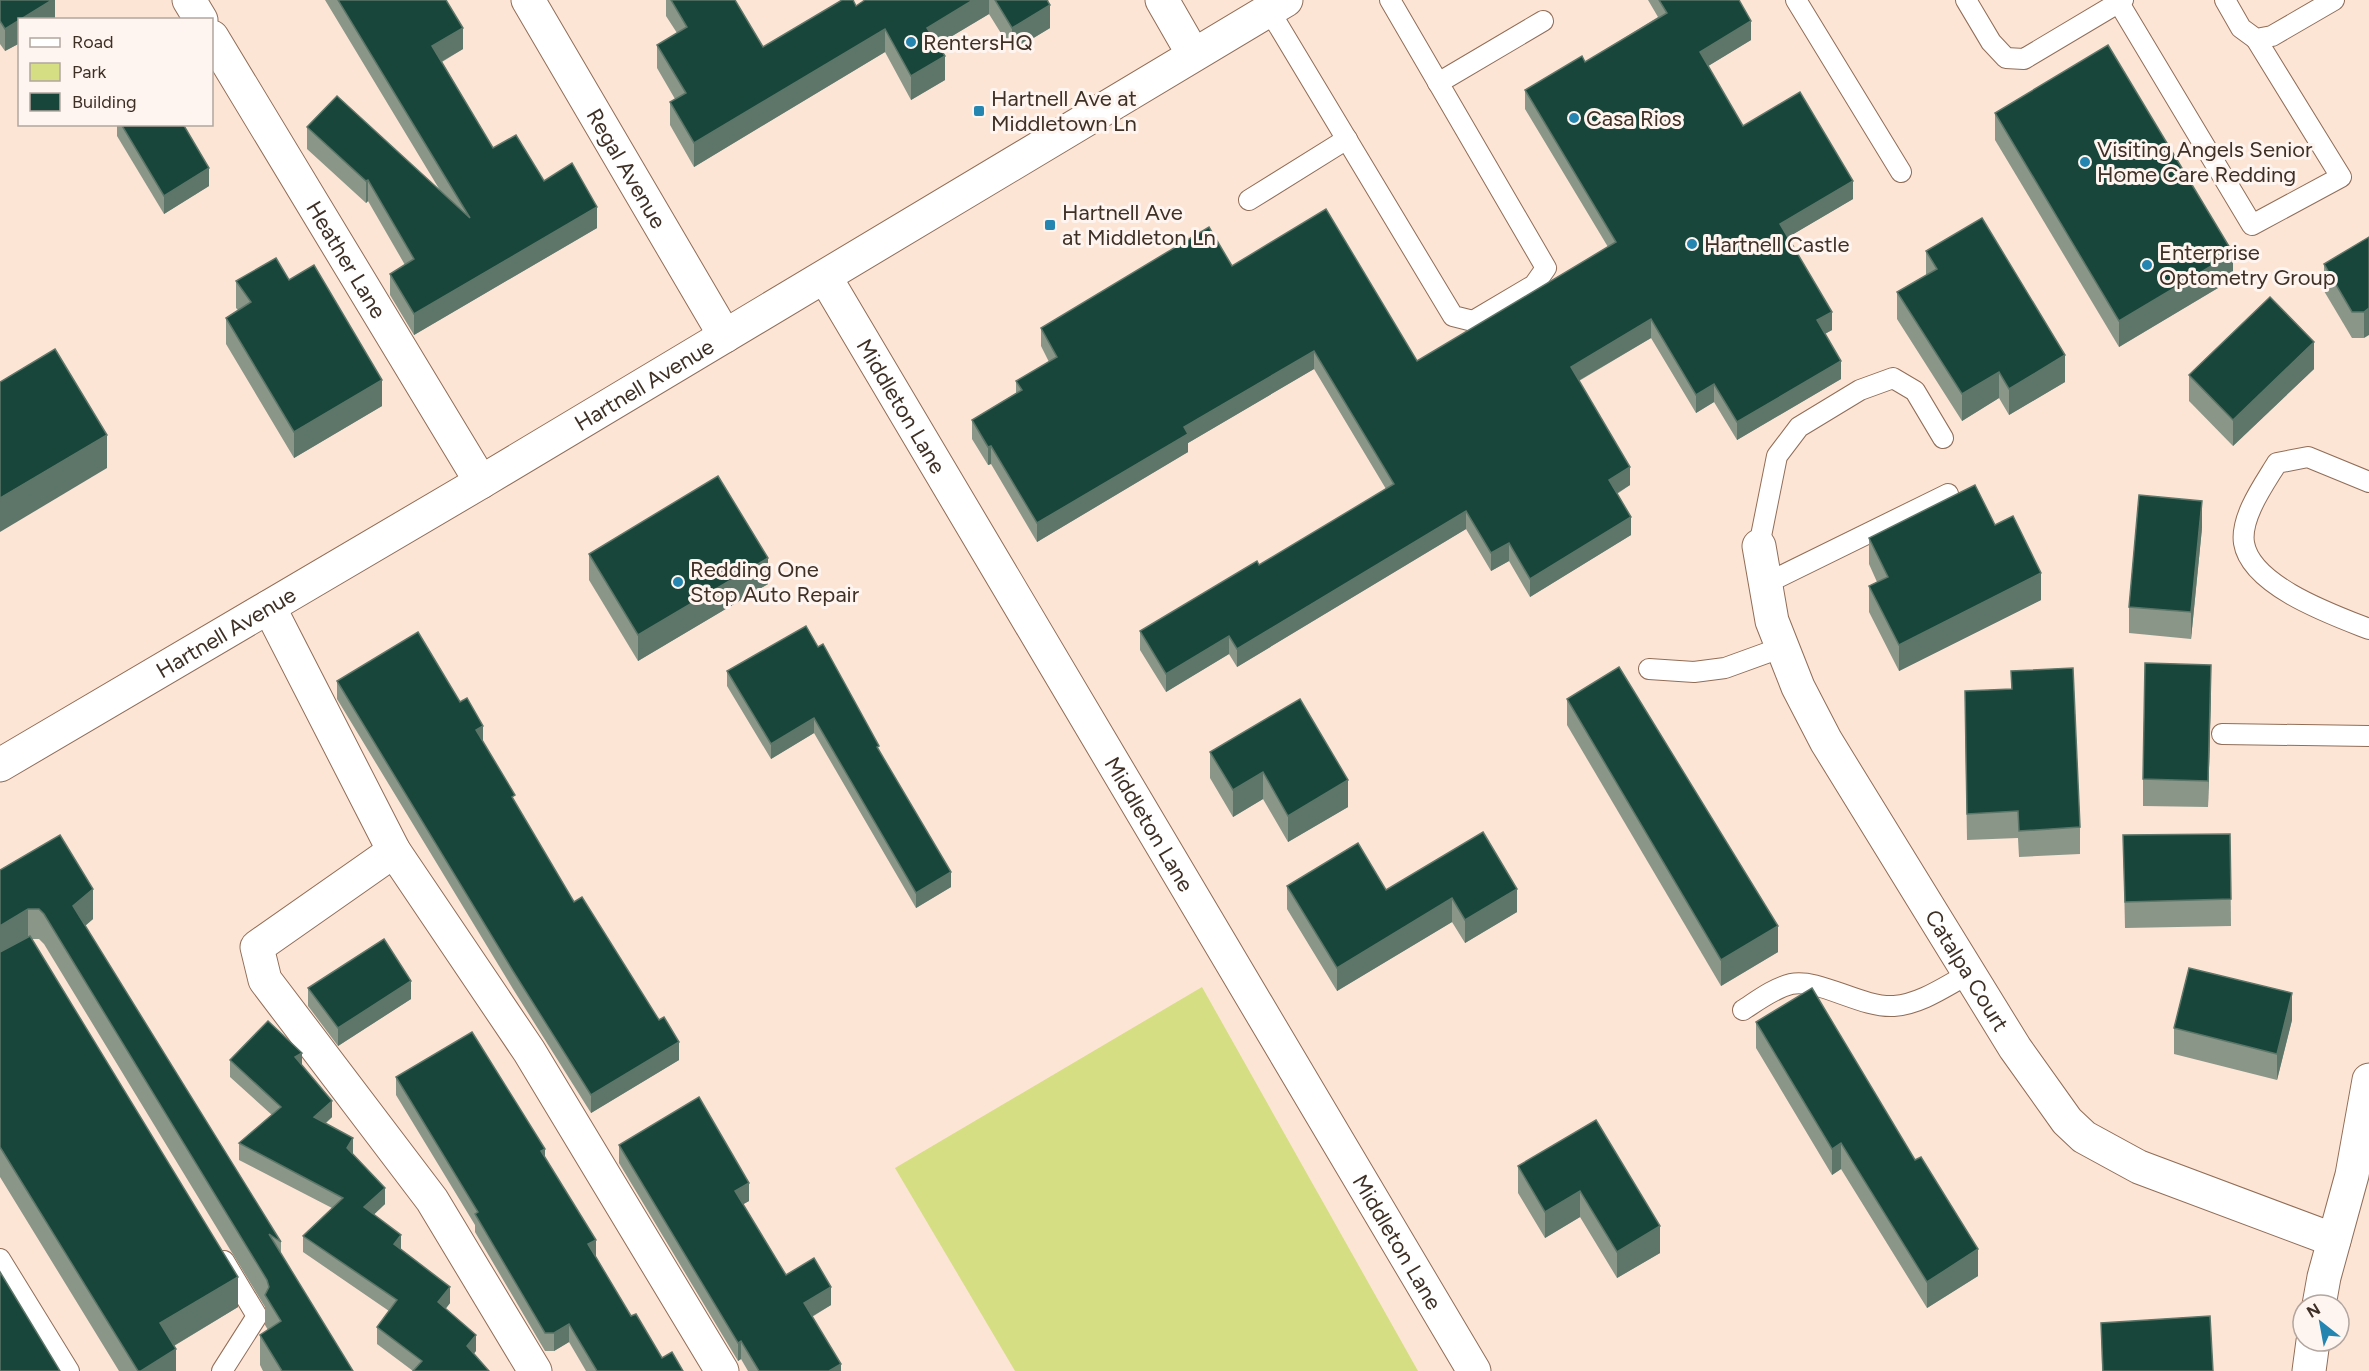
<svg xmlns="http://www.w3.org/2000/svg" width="2369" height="1371" font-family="Figtree,sans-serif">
<rect width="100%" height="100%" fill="#fde5d6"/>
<path fill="#d6de84" d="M 1202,987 L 1418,1371 L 1015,1371 L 895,1168 Z"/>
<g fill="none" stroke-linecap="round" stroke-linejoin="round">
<g stroke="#906d57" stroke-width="22">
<g id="service">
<path d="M 1796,0 L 1901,172"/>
<path d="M 1966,0 L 1991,42 L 2006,58 L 2024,59 L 2123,0"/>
<path d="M 2225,0 L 2241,28 L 2256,39 L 2272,36 L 2334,0"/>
<path d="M 2119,3 L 2252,225 L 2341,177 L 2256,39"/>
<path d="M 1269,10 L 1453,316 L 1473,321 L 1534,285 L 1546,268 L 1390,0"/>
<path d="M 1438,83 L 1543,21"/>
<path d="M 1249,200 L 1347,139"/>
<path d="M 2369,482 L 2308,457 L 2277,463 C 2265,483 2240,517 2244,543 C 2251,586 2333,615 2369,629"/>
<path d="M 1759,546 L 1777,456 L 1799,427 L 1860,390 L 1893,378 L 1915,391 L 1943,438"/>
<path d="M 1765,584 L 1948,494"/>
<path d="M 1649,669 L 1694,672 L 1725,668 L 1783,647"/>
<path d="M 2222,734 L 2369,736"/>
<path d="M 1743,1010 C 1757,1001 1774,988 1791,984 C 1819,978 1861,1008 1894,1006 C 1921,1004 1946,986 1970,973"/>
<path d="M 0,1259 L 69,1371"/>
<path d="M 222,1371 L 257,1316 L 224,1261"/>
</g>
</g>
<g stroke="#906d57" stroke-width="35">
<g id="minor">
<path d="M 189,0 L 201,20"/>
<path id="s1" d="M 528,0 L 725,336"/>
<path d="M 1162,0 L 1193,54"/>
<path id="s2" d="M 212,37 L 481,482"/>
<path id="s3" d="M 825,277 L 1474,1371"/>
<path id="s4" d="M 1759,546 L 1772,621 L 1798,687 L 1826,741 L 2015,1048 L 2067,1121 L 2084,1137 L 2139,1167 L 2334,1240"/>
<path d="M 269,607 L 394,851 L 529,1051 L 722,1371"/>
<path d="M 394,851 L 257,947 L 265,980 L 432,1200 L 535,1371"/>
<path d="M 2319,1305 L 2324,1277 L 2352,1175 L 2369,1080"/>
<path d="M 2309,1371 L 2313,1341"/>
</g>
</g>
<g stroke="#906d57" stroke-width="35">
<g id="secondary">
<path id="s5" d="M 0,765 L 481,482 L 1286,0"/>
</g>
</g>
<use href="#service" stroke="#fff" stroke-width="20"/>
<use href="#minor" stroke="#fff" stroke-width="33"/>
<use href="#secondary" stroke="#fff" stroke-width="33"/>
</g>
<g fill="#8a9688">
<path d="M 0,0 L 55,0 L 55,20 L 20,20 L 20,43 L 5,51 L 0,44 Z"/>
<path d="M 325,0 L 446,0 L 463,49 L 442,62 L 493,148 L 544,181 L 597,228 L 414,335 L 390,295 L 390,274 L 405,265 L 368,201 L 366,203 L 307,149 L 307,127 L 441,192 Z"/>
<path d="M 666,0 L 735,0 L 763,47 L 856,6 L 865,0 L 1049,0 L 1047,1 L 1050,28 L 1012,51 L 989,14 L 937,45 L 945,80 L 911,100 L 885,52 L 694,167 L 670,125 L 670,102 L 675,99 L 657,68 L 657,45 L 677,33 L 666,16 Z"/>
<path d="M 1648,0 L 1739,0 L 1751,40 L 1708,66 L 1743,126 L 1853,199 L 1788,237 L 1832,330 L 1825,334 L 1841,379 L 1737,440 L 1714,402 L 1696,413 L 1651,338 L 1579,381 L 1630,485 L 1617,494 L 1631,535 L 1530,597 L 1509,561 L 1491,571 L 1466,529 L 1237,667 L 1229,654 L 1166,692 L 1140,650 L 1140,631 L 1259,565 L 1386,489 L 1314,369 L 1188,443 L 1188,452 L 1037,542 L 991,464 L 988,465 L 972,439 L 972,420 L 1016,393 L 1016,381 L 1049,362 L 1041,346 L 1041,328 L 1232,266 L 1417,361 L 1608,247 L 1525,109 L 1525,90 L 1585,62 L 1658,17 Z"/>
<path d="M 1995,113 L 2233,279 L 2119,347 L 1995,140 Z"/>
<path d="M 117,124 L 183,124 L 209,186 L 164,214 L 117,136 Z"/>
<path d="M 2369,237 L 2364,338 L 2352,338 L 2324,291 L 2324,264 Z"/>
<path d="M 1926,251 L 2065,382 L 2009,415 L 1999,398 L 1962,421 L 1897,319 L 1897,292 L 1926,275 Z"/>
<path d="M 289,280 L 382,406 L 294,458 L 226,344 L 226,318 L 238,310 L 236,308 L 236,281 Z"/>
<path d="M 2314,369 L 2233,446 L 2189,401 L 2189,375 Z"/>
<path d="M 1995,525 L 2041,600 L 1899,671 L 1869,612 L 1869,586 L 1877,582 L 1869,564 L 1869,538 Z"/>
<path d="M 2202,528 L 2191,639 L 2129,633 L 2129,607 Z"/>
<path d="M 589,554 L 768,584 L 638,661 L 589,580 Z"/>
<path d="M 727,671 L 879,751 L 951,887 L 916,908 L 814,733 L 771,759 L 727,686 Z"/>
<path d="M 2011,671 L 2080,827 L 2080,854 L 2019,857 L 2018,838 L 1967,840 L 1965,717 L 2011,689 Z"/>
<path d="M 337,681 L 483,743 L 515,803 L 574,902 L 679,1060 L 591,1113 L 513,989 L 337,699 Z"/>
<path d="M 2211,691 L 2208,807 L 2143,806 L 2143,779 Z"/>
<path d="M 1567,699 L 1778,952 L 1721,986 L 1567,725 Z"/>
<path d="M 1210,752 L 1348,807 L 1288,842 L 1263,799 L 1233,817 L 1210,778 Z"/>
<path d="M 1483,832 L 1517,912 L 1465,943 L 1452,922 L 1337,991 L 1287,909 L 1287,886 L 1386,890 Z"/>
<path d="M 2230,834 L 2231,926 L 2125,928 L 2123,835 Z"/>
<path d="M 0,870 L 93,919 L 85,926 L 281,1242 L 281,1254 L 353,1371 L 263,1371 L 260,1365 L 260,1335 L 268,1330 L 265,1325 L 265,1307 L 44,944 L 39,939 L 32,939 L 238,1307 L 174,1346 L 176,1371 L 119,1371 L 0,1177 Z"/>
<path d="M 308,988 L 411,999 L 338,1046 L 308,1006 Z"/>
<path d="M 2292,1020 L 2277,1080 L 2174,1054 L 2174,1028 Z"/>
<path d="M 1756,1022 L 1978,1276 L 1927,1308 L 1841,1169 L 1832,1175 L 1756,1048 Z"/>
<path d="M 230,1060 L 302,1065 L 332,1117 L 326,1123 L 353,1154 L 385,1204 L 373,1215 L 401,1249 L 450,1303 L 445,1309 L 476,1351 L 413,1371 L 377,1344 L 377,1327 L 389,1311 L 303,1252 L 303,1236 L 332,1208 L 239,1160 L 239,1143 L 272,1115 L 230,1077 Z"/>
<path d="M 396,1077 L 545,1158 L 596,1257 L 631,1316 L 662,1358 L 683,1371 L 586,1371 L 569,1342 L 554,1351 L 545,1351 L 475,1232 L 475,1225 L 396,1095 Z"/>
<path d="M 1596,1120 L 1660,1253 L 1617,1278 L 1580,1217 L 1545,1238 L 1518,1193 L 1518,1166 Z"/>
<path d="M 619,1145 L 749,1201 L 743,1204 L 786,1275 L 831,1305 L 812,1317 L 841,1371 L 748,1371 L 741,1359 L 738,1361 L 619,1163 Z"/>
<path d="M 2101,1323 L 2213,1371 L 2102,1371 Z"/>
</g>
<g fill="#5d7669">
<path d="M 52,0 L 55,0 L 55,20 L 20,20 Z"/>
<path d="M 973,0 L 989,0 L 989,14 L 927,51 L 927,28 Z"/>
<path d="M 1050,5 L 1050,28 L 1012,51 L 1012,28 Z"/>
<path d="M 20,20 L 20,43 L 5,51 L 5,29 Z"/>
<path d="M 1751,21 L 1751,40 L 1700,71 L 1700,52 Z"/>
<path d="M 463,28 L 463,49 L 432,67 L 432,46 Z"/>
<path d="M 885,29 L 885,52 L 694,167 L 694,143 Z"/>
<path d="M 945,56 L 945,80 L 911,100 L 911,76 Z"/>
<path d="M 209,168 L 209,186 L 164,214 L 164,196 Z"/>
<path d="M 368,180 L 368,201 L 366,203 L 366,181 Z"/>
<path d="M 1853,181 L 1853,199 L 1780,242 L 1780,224 Z"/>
<path d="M 597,207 L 597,228 L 414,335 L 414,314 Z"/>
<path d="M 2233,253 L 2233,279 L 2119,347 L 2119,321 Z"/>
<path d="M 2369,308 L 2369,335 L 2364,338 L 2364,312 Z"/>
<path d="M 1832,312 L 1832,330 L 1817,338 L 1817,320 Z"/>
<path d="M 1651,319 L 1651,338 L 1571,385 L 1571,367 Z"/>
<path d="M 2314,342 L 2314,369 L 2233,446 L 2233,420 Z"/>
<path d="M 1314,351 L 1314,369 L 1188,443 L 1188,452 L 1037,542 L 1037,523 L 1184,427 Z"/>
<path d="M 2065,355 L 2065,382 L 2009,415 L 2009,389 Z"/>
<path d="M 1841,361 L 1841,379 L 1737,440 L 1737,422 Z"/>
<path d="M 1999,372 L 1999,398 L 1962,421 L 1962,394 Z"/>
<path d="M 382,380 L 382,406 L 294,458 L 294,432 Z"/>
<path d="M 1714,384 L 1714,402 L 1696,413 L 1696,395 Z"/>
<path d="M 107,435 L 107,468 L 0,532 L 0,498 Z"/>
<path d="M 991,446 L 991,464 L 988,465 L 988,447 Z"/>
<path d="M 1630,467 L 1630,485 L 1609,498 L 1609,480 Z"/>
<path d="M 2202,501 L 2202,528 L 2191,639 L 2191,612 Z"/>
<path d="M 1466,511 L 1466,529 L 1237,667 L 1237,649 Z"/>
<path d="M 1631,517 L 1631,535 L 1530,597 L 1530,579 Z"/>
<path d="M 1509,543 L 1509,561 L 1491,571 L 1491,553 Z"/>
<path d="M 768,558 L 768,584 L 638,661 L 638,635 Z"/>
<path d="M 2041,573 L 2041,600 L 1899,671 L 1899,645 Z"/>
<path d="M 1229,636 L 1229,654 L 1166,692 L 1166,674 Z"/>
<path d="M 2211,665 L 2211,691 L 2208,807 L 2208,781 Z"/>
<path d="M 814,718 L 814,733 L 771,759 L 771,744 Z"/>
<path d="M 483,726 L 483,744 L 476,730 Z"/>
<path d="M 1263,772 L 1263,799 L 1233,817 L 1233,790 Z"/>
<path d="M 1348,780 L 1348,807 L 1288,842 L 1288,816 Z"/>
<path d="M 951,872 L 951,887 L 916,908 L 916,893 Z"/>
<path d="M 93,889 L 93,919 L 73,936 L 73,906 Z"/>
<path d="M 1517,889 L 1517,912 L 1465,943 L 1465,920 Z"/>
<path d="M 1452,898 L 1452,922 L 1337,991 L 1337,968 Z"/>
<path d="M 28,909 L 28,939 L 0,956 L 0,926 Z"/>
<path d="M 1778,926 L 1778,952 L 1721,986 L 1721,960 Z"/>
<path d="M 411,981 L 411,999 L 338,1046 L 338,1028 Z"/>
<path d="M 2292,993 L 2292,1020 L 2277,1080 L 2277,1054 Z"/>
<path d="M 679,1042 L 679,1060 L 591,1113 L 591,1095 Z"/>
<path d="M 302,1053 L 302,1069 L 295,1057 Z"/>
<path d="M 332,1101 L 332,1117 L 314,1133 L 314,1117 Z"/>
<path d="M 353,1138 L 353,1154 L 347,1148 Z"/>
<path d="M 1841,1143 L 1841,1169 L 1832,1175 L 1832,1149 Z"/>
<path d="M 545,1149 L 545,1167 L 541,1151 Z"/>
<path d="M 749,1183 L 749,1201 L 735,1209 L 735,1191 Z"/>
<path d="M 385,1188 L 385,1204 L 364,1224 L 364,1207 Z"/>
<path d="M 1580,1191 L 1580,1217 L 1545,1238 L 1545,1212 Z"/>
<path d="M 1660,1226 L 1660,1253 L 1617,1278 L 1617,1252 Z"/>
<path d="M 401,1235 L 401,1252 L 394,1244 Z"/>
<path d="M 596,1240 L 596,1258 L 588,1244 Z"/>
<path d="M 1978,1249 L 1978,1276 L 1927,1308 L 1927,1282 Z"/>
<path d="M 238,1277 L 238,1307 L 160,1354 L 160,1323 Z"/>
<path d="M 450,1287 L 450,1303 L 438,1319 L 438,1302 Z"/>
<path d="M 831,1287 L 831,1305 L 804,1321 L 804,1303 Z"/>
<path d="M 569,1324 L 569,1342 L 554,1351 L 554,1333 Z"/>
<path d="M 476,1335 L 476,1351 L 467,1363 L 467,1346 Z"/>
<path d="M 741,1341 L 741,1359 L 738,1361 L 738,1343 Z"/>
<path d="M 176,1349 L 176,1371 L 141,1371 Z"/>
<path d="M 841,1364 L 841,1371 L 829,1371 Z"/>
</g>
<g fill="#18463a" stroke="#5d7669" stroke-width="1.5">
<path d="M 0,0 L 52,0 L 5,29 L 0,21 Z"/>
<path d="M 338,0 L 446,0 L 463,28 L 432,46 L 493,148 L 516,135 L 544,181 L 572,163 L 597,207 L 414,314 L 390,274 L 414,259 L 368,180 L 366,181 L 307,127 L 337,96 L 470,218 Z"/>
<path d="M 671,0 L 735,0 L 763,47 L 842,0 L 853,0 L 856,6 L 865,0 L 973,0 L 927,28 L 945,56 L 911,76 L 885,29 L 694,143 L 670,102 L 686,93 L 657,45 L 687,27 Z"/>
<path d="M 995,0 L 1047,0 L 1050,5 L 1012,28 Z"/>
<path d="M 1659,0 L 1739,0 L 1751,21 L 1700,52 L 1743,126 L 1800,92 L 1853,181 L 1780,224 L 1832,312 L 1817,320 L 1841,361 L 1737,422 L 1714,384 L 1696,395 L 1651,319 L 1571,367 L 1630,467 L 1609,480 L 1631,517 L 1530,579 L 1509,543 L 1491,553 L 1466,511 L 1237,649 L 1229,636 L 1166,674 L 1140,631 L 1257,561 L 1259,565 L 1394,484 L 1314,351 L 1184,427 L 1188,434 L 1037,523 L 991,446 L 988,447 L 972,420 L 1022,390 L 1016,381 L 1057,357 L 1041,328 L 1209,227 L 1232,266 L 1326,209 L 1417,361 L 1616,242 L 1525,90 L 1582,56 L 1585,62 L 1667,13 Z"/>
<path d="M 2108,45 L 2233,253 L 2119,321 L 1995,113 Z"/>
<path d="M 121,124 L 183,124 L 209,168 L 164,196 Z"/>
<path d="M 1982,218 L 2065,355 L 2009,389 L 1999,372 L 1962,394 L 1897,292 L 1937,269 L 1926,251 Z"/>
<path d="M 2369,237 L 2369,308 L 2364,312 L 2352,312 L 2324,264 Z"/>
<path d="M 276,258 L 289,280 L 314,265 L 382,380 L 294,432 L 226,318 L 251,302 L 236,281 Z"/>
<path d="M 2270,297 L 2314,342 L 2233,420 L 2189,375 Z"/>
<path d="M 55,349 L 107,435 L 0,498 L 0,382 Z"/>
<path d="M 718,476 L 768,558 L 638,635 L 589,554 Z"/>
<path d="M 1975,485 L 1995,525 L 2013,516 L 2041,573 L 1899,645 L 1869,586 L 1888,577 L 1869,538 Z"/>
<path d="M 2139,495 L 2202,501 L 2191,612 L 2129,607 Z"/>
<path d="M 806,626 L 818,647 L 823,644 L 879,746 L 877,747 L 951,872 L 916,893 L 814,718 L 771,744 L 727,671 Z"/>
<path d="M 418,632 L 460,702 L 467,698 L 483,726 L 476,730 L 515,795 L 512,797 L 574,902 L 582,897 L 659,1020 L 664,1017 L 679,1042 L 591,1095 L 513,971 L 337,681 Z"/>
<path d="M 2145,663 L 2211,665 L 2208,781 L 2143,779 Z"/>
<path d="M 1619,667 L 1778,926 L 1721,960 L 1567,699 Z"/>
<path d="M 2073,668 L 2080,827 L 2019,831 L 2018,811 L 1967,814 L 1965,691 L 2012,689 L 2011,671 Z"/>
<path d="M 1300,699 L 1348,780 L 1288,816 L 1263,772 L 1233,790 L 1210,752 Z"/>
<path d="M 1483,832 L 1517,889 L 1465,920 L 1452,898 L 1337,968 L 1287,886 L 1358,843 L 1386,890 Z"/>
<path d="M 2230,834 L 2231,899 L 2125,902 L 2123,835 Z"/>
<path d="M 60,835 L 93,889 L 73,906 L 281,1242 L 269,1234 L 353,1371 L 282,1371 L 260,1335 L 281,1321 L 265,1295 L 269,1287 L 267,1280 L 44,914 L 39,909 L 28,909 L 0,926 L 0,870 Z"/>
<path d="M 30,936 L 238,1277 L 160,1323 L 176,1349 L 141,1371 L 138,1371 L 0,1147 L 0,952 Z"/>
<path d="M 384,939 L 411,981 L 338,1028 L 308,988 Z"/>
<path d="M 2189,968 L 2292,993 L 2277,1054 L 2174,1028 Z"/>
<path d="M 1812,988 L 1915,1160 L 1921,1157 L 1978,1249 L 1927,1282 L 1841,1143 L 1832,1149 L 1756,1022 Z"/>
<path d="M 268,1021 L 302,1053 L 295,1057 L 332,1101 L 314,1117 L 353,1138 L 347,1148 L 385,1188 L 364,1207 L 401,1235 L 394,1244 L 450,1287 L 438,1302 L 476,1335 L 467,1346 L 489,1371 L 413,1371 L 422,1361 L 377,1327 L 397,1300 L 303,1236 L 343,1198 L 239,1143 L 281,1107 L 230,1060 Z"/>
<path d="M 472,1032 L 545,1149 L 541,1151 L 596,1240 L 588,1244 L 631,1316 L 636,1314 L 662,1358 L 672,1352 L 683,1371 L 597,1371 L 569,1324 L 554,1333 L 545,1333 L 475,1214 L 478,1212 L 396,1077 Z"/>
<path d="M 699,1097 L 749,1183 L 735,1191 L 786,1275 L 814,1258 L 831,1287 L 804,1303 L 841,1364 L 829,1371 L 759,1371 L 741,1341 L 738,1343 L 619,1145 Z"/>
<path d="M 1596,1120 L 1660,1226 L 1617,1252 L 1580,1191 L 1545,1212 L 1518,1166 Z"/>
<path d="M 0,1272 L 60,1371 L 0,1371 Z"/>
<path d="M 2210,1316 L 2213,1371 L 2103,1371 L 2101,1323 Z"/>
</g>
<g fill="#2485b0" stroke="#fef5f0" stroke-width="2">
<circle cx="911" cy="42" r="6"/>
<rect x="973" y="105" width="12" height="12" rx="3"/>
<circle cx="1574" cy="118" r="6"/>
<circle cx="2085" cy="162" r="6"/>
<rect x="1044" y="219" width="12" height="12" rx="3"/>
<circle cx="1692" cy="244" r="6"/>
<circle cx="2147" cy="265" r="6"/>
<circle cx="678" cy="582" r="6"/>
</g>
<g text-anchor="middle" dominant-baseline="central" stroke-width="6" stroke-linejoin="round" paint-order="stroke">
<g font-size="22" fill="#3f3026" stroke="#fef5f0" text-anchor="start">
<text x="923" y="42">RentersHQ</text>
<text x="991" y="98">Hartnell Ave at<tspan x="991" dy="25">Middletown Ln</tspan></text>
<text x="1586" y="118">Casa Rios</text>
<text x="2097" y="149">Visiting Angels Senior<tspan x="2097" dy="25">Home Care Redding</tspan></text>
<text x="1062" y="212">Hartnell Ave<tspan x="1062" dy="25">at Middleton Ln</tspan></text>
<text x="1704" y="244">Hartnell Castle</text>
<text x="2159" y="252">Enterprise<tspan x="2159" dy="25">Optometry Group</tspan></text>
<text x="690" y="569">Redding One<tspan x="690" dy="25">Stop Auto Repair</tspan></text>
</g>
<g font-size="22" fill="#3f3026" stroke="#fef5f0">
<text stroke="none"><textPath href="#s1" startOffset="195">Regal Avenue</textPath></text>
<text stroke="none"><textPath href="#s2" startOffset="260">Heather Lane</textPath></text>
<text stroke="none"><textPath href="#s5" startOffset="748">Hartnell Avenue</textPath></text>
<text stroke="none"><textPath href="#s3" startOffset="150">Middleton Lane</textPath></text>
<text stroke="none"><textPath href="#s5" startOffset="262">Hartnell Avenue</textPath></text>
<text stroke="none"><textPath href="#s3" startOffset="636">Middleton Lane</textPath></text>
<text stroke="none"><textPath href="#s4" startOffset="477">Catalpa Court</textPath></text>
<text stroke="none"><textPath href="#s3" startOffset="1122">Middleton Lane</textPath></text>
</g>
</g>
<rect x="18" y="18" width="195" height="108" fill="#fef5f0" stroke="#b2a69f" stroke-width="1.5"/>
<rect x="30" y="38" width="30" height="9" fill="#ffffff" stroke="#b2a69f" stroke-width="1.5"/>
<text x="72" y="48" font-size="18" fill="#3f3026">Road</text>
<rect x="30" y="63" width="30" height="18" fill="#d6de84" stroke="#b2a69f" stroke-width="1.5"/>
<text x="72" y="78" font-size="18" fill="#3f3026">Park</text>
<rect x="30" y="93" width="30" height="18" fill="#18463a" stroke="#b2a69f" stroke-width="1.5"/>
<text x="72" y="108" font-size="18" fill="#3f3026">Building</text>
<g transform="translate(2321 1323) rotate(329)"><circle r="28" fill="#fef5f0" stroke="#b2a69f" stroke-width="1.5"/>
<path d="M0-4.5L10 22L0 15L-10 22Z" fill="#2485b0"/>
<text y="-9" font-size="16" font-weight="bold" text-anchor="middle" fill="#3f3026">N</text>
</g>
</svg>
